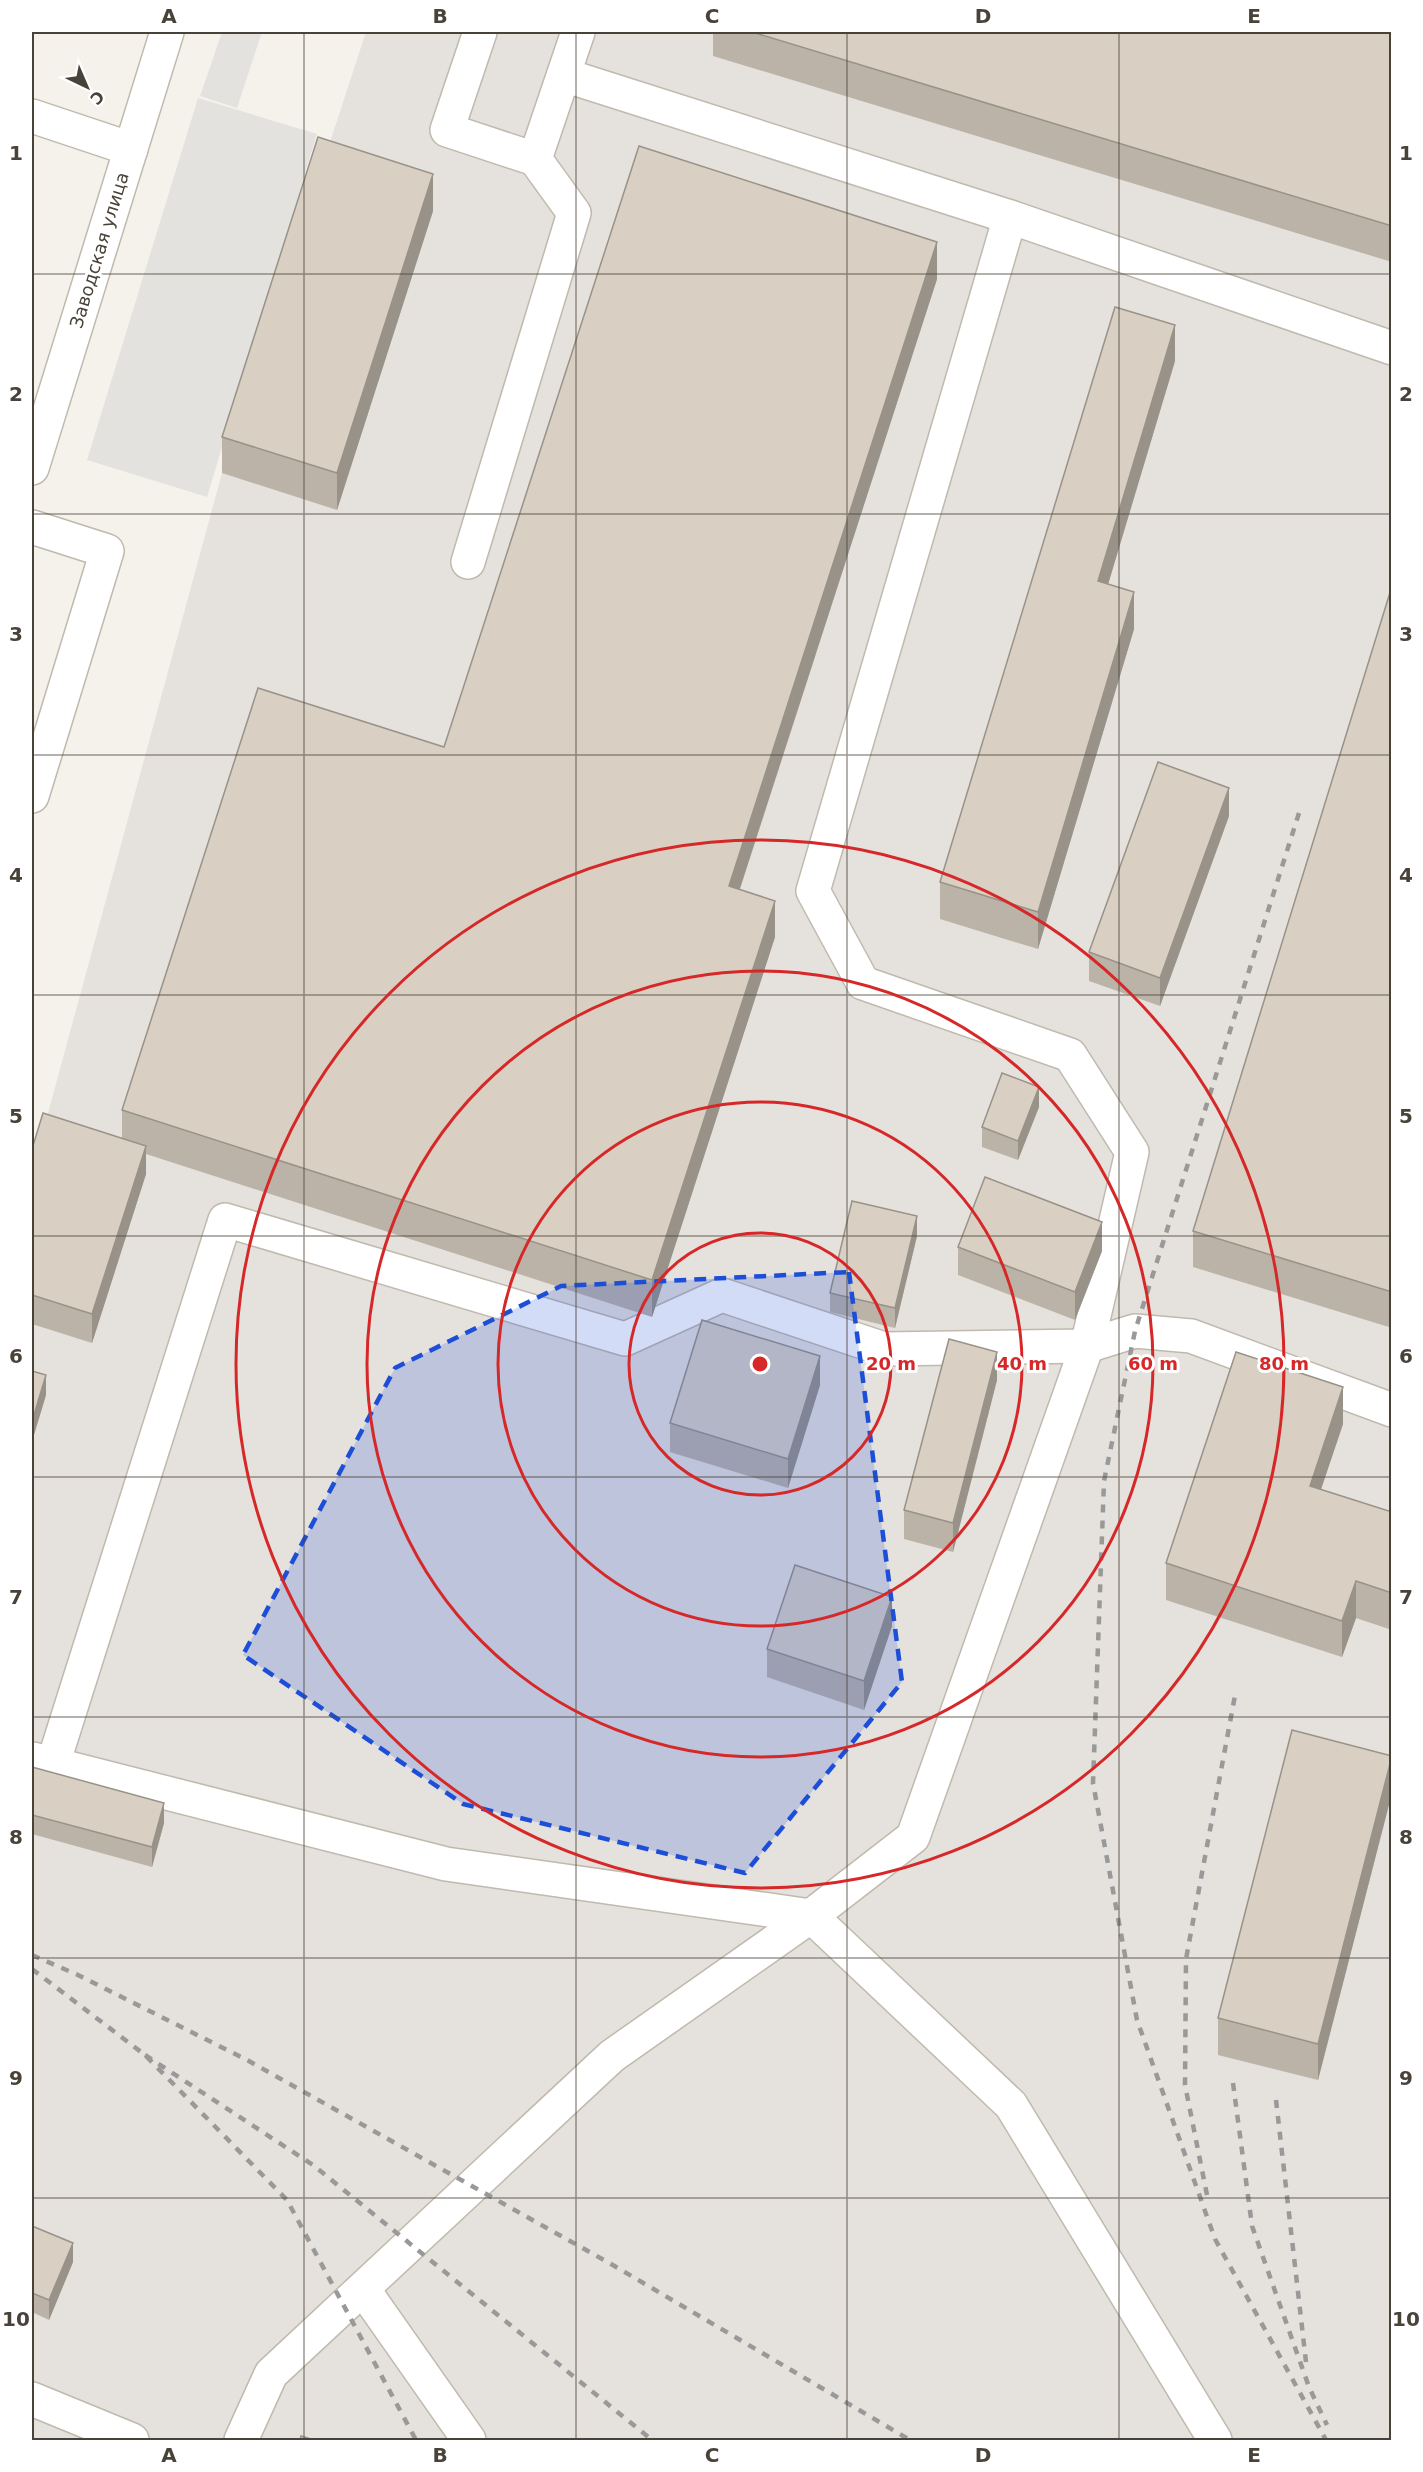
<svg xmlns="http://www.w3.org/2000/svg" width="1423" height="2472" font-family="'DejaVu Sans',sans-serif">
<rect width="100%" height="100%" fill="#f5f2eb"/>
<path fill="#e5e1dc" d="M 366,32 L 1391,32 L 1391,2440 L 32,2440 L 32,1172 L 222,473 Z"/>
<g fill="#e4e2df">
<path d="M 222,32 L 262,32 L 237,108 L 200,96 Z"/>
<path d="M 198,98 L 317,134 L 207,497 L 87,460 Z"/>
</g>
<g fill="none" stroke-linecap="round" stroke-linejoin="round">
<g stroke="#c0b9ad" stroke-width="36">
<g id="minor">
<path d="M 480,32 L 447,130 L 535,159"/>
<path d="M 564,75 L 1010,217 L 1392,348"/>
<path d="M 32,116 L 131,149"/>
<path d="M 32,468 L 167,32"/>
<path d="M 32,527 L 107,551 L 32,796"/>
<path d="M 468,562 L 574,213 L 535,159 L 578,32"/>
<path d="M 33,1759 L 446,1864 L 811,1916 L 1011,2105 L 1215,2440"/>
<path d="M 53,1764 L 225,1220 L 625,1339 L 722,1295 L 884,1349 L 1087,1346 L 1135,1331 L 1191,1336 L 1392,1410"/>
<path d="M 363,2289 L 469,2440"/>
<path d="M 32,2399 L 132,2440"/>
<path d="M 241,2440 L 271,2374 L 612,2056 L 811,1916 L 913,1837 L 1087,1346 L 1132,1152 L 1070,1055 L 863,983 L 813,891 L 1010,217"/>
</g>
</g>
<use href="#minor" stroke="#fff" stroke-width="33"/>
<g stroke="#999" stroke-width="4.5" stroke-dasharray="8 8" stroke-linecap="butt">
<path d="M 1299,813 L 1135,1331 L 1104,1481 L 1093,1783 L 1137,2020 L 1215,2239 L 1326,2440"/>
<path d="M 32,1955 L 78,1975 L 247,2060 L 611,2264 L 910,2440"/>
<path d="M 32,1969 L 145,2055 L 287,2200 L 416,2440"/>
<path d="M 145,2055 L 313,2165 L 652,2440"/>
<path d="M 1233,2083 L 1252,2226 L 1309,2387 L 1327,2425"/>
<path d="M 1276,2100 L 1306,2362"/>
<path d="M 1207,2195 L 1185,2085 L 1186,1959 L 1236,1690"/>
</g>
</g>
<g fill="#bbb3a8">
<path d="M 713,32 L 1392,32 L 1392,262 L 713,56 Z"/>
<path d="M 433,211 L 337,510 L 222,473 L 222,437 Z"/>
<path d="M 937,279 L 740,889 L 775,937 L 652,1317 L 146,1154 L 146,1174 L 92,1343 L 32,1324 L 32,1149 L 122,1138 L 122,1110 L 444,747 Z"/>
<path d="M 1175,361 L 1108,584 L 1134,629 L 1038,949 L 940,919 L 940,882 Z"/>
<path d="M 1392,586 L 1392,1328 L 1193,1267 L 1193,1231 Z"/>
<path d="M 1229,816 L 1160,1006 L 1089,981 L 1089,952 Z"/>
<path d="M 1039,1107 L 1018,1160 L 982,1147 L 982,1127 Z"/>
<path d="M 917,1236 L 895,1328 L 830,1312 L 830,1293 Z"/>
<path d="M 958,1247 L 1102,1251 L 1075,1320 L 958,1275 Z"/>
<path d="M 32,1371 L 46,1395 L 33,1438 L 32,1438 Z"/>
<path d="M 997,1380 L 953,1552 L 904,1539 L 904,1510 Z"/>
<path d="M 820,1385 L 788,1488 L 670,1452 L 670,1423 Z"/>
<path d="M 1343,1424 L 1321,1489 L 1392,1512 L 1392,1630 L 1356,1618 L 1342,1657 L 1166,1600 L 1166,1563 Z"/>
<path d="M 892,1626 L 864,1710 L 767,1677 L 767,1649 Z"/>
<path d="M 1392,1756 L 1392,1793 L 1318,2080 L 1218,2055 L 1218,2018 Z"/>
<path d="M 32,1767 L 164,1823 L 152,1867 L 32,1834 Z"/>
<path d="M 32,2226 L 73,2262 L 49,2320 L 32,2312 Z"/>
</g>
<g fill="#989288">
<path d="M 433,174 L 433,211 L 337,510 L 337,473 Z"/>
<path d="M 937,242 L 937,279 L 729,922 L 729,886 Z"/>
<path d="M 1175,325 L 1175,361 L 1098,618 L 1098,581 Z"/>
<path d="M 1134,592 L 1134,629 L 1038,949 L 1038,912 Z"/>
<path d="M 1229,788 L 1229,816 L 1160,1006 L 1160,978 Z"/>
<path d="M 775,901 L 775,937 L 652,1317 L 652,1280 Z"/>
<path d="M 1039,1087 L 1039,1107 L 1018,1160 L 1018,1141 Z"/>
<path d="M 146,1146 L 146,1174 L 92,1343 L 92,1314 Z"/>
<path d="M 917,1216 L 917,1236 L 895,1328 L 895,1308 Z"/>
<path d="M 1102,1222 L 1102,1251 L 1075,1320 L 1075,1292 Z"/>
<path d="M 997,1352 L 997,1380 L 953,1552 L 953,1523 Z"/>
<path d="M 820,1356 L 820,1385 L 788,1488 L 788,1459 Z"/>
<path d="M 46,1375 L 46,1395 L 33,1438 L 33,1418 Z"/>
<path d="M 1343,1387 L 1343,1424 L 1310,1522 L 1310,1486 Z"/>
<path d="M 1356,1581 L 1356,1618 L 1342,1657 L 1342,1621 Z"/>
<path d="M 892,1597 L 892,1626 L 864,1710 L 864,1681 Z"/>
<path d="M 1392,1756 L 1392,1793 L 1318,2080 L 1318,2044 Z"/>
<path d="M 164,1803 L 164,1823 L 152,1867 L 152,1847 Z"/>
<path d="M 73,2243 L 73,2262 L 49,2320 L 49,2300 Z"/>
</g>
<g fill="#d9d0c3" stroke="#989288" stroke-width="1.5">
<path d="M 752,32 L 1392,32 L 1392,226 Z"/>
<path d="M 318,137 L 433,174 L 337,473 L 222,437 Z"/>
<path d="M 639,146 L 937,242 L 729,886 L 775,901 L 652,1280 L 122,1110 L 258,688 L 444,747 Z"/>
<path d="M 1115,307 L 1175,325 L 1098,581 L 1134,592 L 1038,912 L 940,882 Z"/>
<path d="M 1392,586 L 1392,1292 L 1193,1231 Z"/>
<path d="M 1158,762 L 1229,788 L 1160,978 L 1089,952 Z"/>
<path d="M 1002,1073 L 1039,1087 L 1018,1141 L 982,1127 Z"/>
<path d="M 43,1113 L 146,1146 L 92,1314 L 32,1295 L 32,1149 Z"/>
<path d="M 985,1177 L 1102,1222 L 1075,1292 L 958,1247 Z"/>
<path d="M 852,1201 L 917,1216 L 895,1308 L 830,1293 Z"/>
<path d="M 702,1320 L 820,1356 L 788,1459 L 670,1423 Z"/>
<path d="M 949,1339 L 997,1352 L 953,1523 L 904,1510 Z"/>
<path d="M 1236,1352 L 1343,1387 L 1310,1486 L 1392,1512 L 1392,1593 L 1356,1581 L 1342,1621 L 1166,1563 Z"/>
<path d="M 32,1371 L 46,1375 L 33,1418 L 32,1418 Z"/>
<path d="M 795,1565 L 892,1597 L 864,1681 L 767,1649 Z"/>
<path d="M 1292,1730 L 1392,1756 L 1318,2044 L 1218,2018 Z"/>
<path d="M 32,1767 L 164,1803 L 152,1847 L 32,1815 Z"/>
<path d="M 32,2226 L 73,2243 L 49,2300 L 32,2293 Z"/>
<path d="M 301,2436 L 314,2440 L 300,2440 Z"/>
</g>
<path fill="#1d4ed8" fill-opacity="0.2" stroke="#1d4ed8" stroke-width="4.5" stroke-dasharray="12 8" stroke-linejoin="round" d="M 849,1272 L 902,1682 L 745,1873 L 463,1804 L 243,1655 L 395,1368 L 561,1286 Z"/>
<path fill="none" stroke="#494239" stroke-width="1.5" stroke-opacity="0.55" d="M 304,32 L 304,2440M 576,32 L 576,2440M 847,32 L 847,2440M 1119,32 L 1119,2440M 32,274 L 1392,274M 32,514 L 1392,514M 32,755 L 1392,755M 32,995 L 1392,995M 32,1236 L 1392,1236M 32,1477 L 1392,1477M 32,1717 L 1392,1717M 32,1958 L 1392,1958M 32,2198 L 1392,2198"/>
<g fill="none" stroke="#d62828" stroke-width="3">
<circle cx="760" cy="1364" r="131"/>
<circle cx="760" cy="1364" r="262"/>
<circle cx="760" cy="1364" r="393"/>
<circle cx="760" cy="1364" r="524"/>
</g>
<g text-anchor="middle" dominant-baseline="central" stroke-width="6" stroke-linejoin="round" paint-order="stroke">
<g font-size="18" fill="#494239" stroke="#fff">
<text transform="translate(99 250) rotate(-73)">Заводская улица</text>
</g>
</g>
<circle cx="760" cy="1364" r="9" fill="#d62828" stroke="#fff" stroke-width="3"/>
<g font-size="18" text-anchor="middle" font-weight="bold" fill="#d62828" stroke="#fff" stroke-width="6" stroke-linejoin="round" paint-order="stroke">
<text x="891" y="1370">20 m</text>
<text x="1022" y="1370">40 m</text>
<text x="1153" y="1370">60 m</text>
<text x="1284" y="1370">80 m</text>
</g>
<rect width="1423" height="2472" fill="none" stroke="#ffffff" stroke-width="66"/>
<g transform="translate(87 87) rotate(136)" stroke="#ffffff" stroke-width="4.5" paint-order="stroke">
<path d="M0-4.5L10 22L0 15L-10 22Z" fill="#494239"/>
<text y="-9" font-size="16" font-weight="bold" text-anchor="middle" fill="#494239">С</text>
</g>
<rect x="33" y="33" width="1357" height="2406" fill="none" stroke="#494239" stroke-width="2"/>
<g font-size="20" text-anchor="middle" font-weight="bold" fill="#494239">
<text x="169" y="23">A</text>
<text x="440" y="23">B</text>
<text x="712" y="23">C</text>
<text x="983" y="23">D</text>
<text x="1254" y="23">E</text>
<text x="16" y="160">1</text>
<text x="1406" y="160">1</text>
<text x="16" y="401">2</text>
<text x="1406" y="401">2</text>
<text x="16" y="641">3</text>
<text x="1406" y="641">3</text>
<text x="16" y="882">4</text>
<text x="1406" y="882">4</text>
<text x="16" y="1123">5</text>
<text x="1406" y="1123">5</text>
<text x="16" y="1363">6</text>
<text x="1406" y="1363">6</text>
<text x="16" y="1604">7</text>
<text x="1406" y="1604">7</text>
<text x="16" y="1844">8</text>
<text x="1406" y="1844">8</text>
<text x="16" y="2085">9</text>
<text x="1406" y="2085">9</text>
<text x="16" y="2326">10</text>
<text x="1406" y="2326">10</text>
<text x="169" y="2462">A</text>
<text x="440" y="2462">B</text>
<text x="712" y="2462">C</text>
<text x="983" y="2462">D</text>
<text x="1254" y="2462">E</text>
</g>
</svg>
